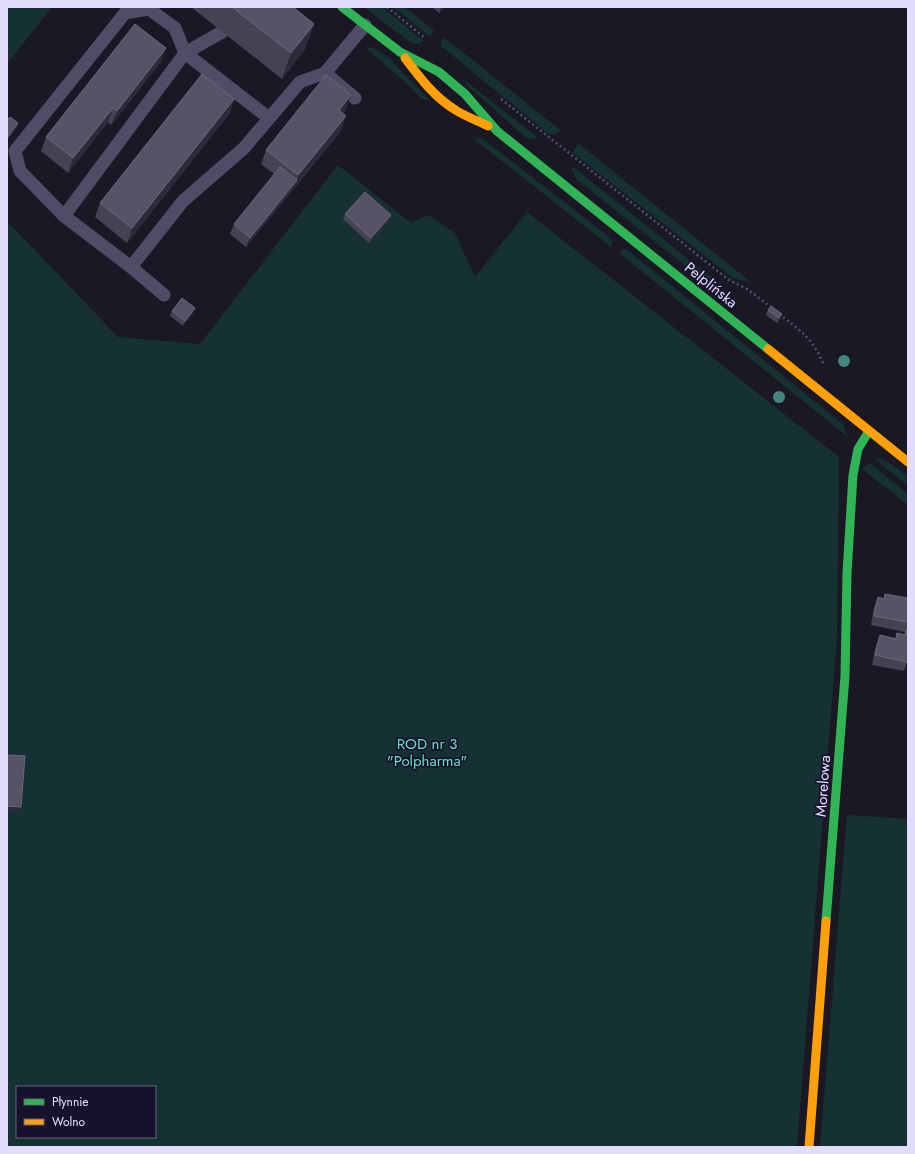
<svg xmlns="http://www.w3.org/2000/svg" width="915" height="1154" font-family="Jost,sans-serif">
<rect width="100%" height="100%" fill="#1a1825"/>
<g fill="#163133" fill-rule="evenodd">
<path d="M 7,7 L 52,7 L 7,64 Z"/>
<path d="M 364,7 L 382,7 L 424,41 L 419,44 L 411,43 Z"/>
<path d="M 393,7 L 405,7 L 434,31 L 429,36 Z"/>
<path d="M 445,38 L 560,130 L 557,134 L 549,134 L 441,46 L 441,41 Z"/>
<path d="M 372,47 L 390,58 L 398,68 L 430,100 L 422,99 L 406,83 L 366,48 Z"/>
<path d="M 467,82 L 537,137 L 533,139 L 525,137 L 465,83 Z"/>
<path d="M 482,138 L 604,233 L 612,240 L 611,247 L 474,139 Z"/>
<path d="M 578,143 L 752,283 L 733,278 L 573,153 Z"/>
<path d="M 338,165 L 411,223 L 429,215 L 455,233 L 475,277 L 527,212 L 839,457 L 837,636 L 797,1147 L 7,1147 L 7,221 L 118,337 L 200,344 ZM 17,1087 L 155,1087 L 155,1137 L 17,1137 Z"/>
<path d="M 573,167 L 577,170 L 722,286 L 697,275 L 576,179 L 571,168 Z"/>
<path d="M 623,249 L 626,249 L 843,424 L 848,437 L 619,253 Z"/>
<path d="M 875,459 L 882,459 L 897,468 L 908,477 L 908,486 Z"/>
<path d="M 870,463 L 908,494 L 908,505 L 862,469 Z"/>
<path d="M 847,815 L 908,819 L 908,1147 L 820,1147 Z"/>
</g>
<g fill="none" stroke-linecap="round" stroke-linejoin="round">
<g stroke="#4a5665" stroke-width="2.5" stroke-dasharray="2 3" stroke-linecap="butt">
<path d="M 387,7 L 425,38"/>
<path d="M 501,99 L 729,280 L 747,289 L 772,308"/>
<path d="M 779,314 C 799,329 813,339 823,363"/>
</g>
<g stroke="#4f4d66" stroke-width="13">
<path d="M 325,73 L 355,98"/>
<path d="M 64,216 L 185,53 L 222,32"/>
<path d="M 131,267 L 183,201 L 244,148 L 300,82 L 325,73 L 365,25"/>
<path d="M 164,295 L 131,267 L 64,216 L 20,171 L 15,151 L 125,13 L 149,9 L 175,28 L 185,53 L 269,118"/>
</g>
<g stroke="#30b455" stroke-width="9">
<path d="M 342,7 L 400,52 L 439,72 L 465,94 L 497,131 L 768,349"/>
<path d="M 826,921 L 845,676 L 847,573 L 853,475 L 858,449 L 869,431"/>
</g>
<g stroke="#ff9f0a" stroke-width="9">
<path d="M 405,58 C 420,78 435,98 457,111 C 467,117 478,121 488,126"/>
<path d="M 768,349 L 908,462"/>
<path d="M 809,1147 L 826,921"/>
</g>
</g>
<g fill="#45857e">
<circle cx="844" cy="361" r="6"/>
<circle cx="779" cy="397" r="6"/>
</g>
<g fill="#464253">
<path d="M 191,7 L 293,7 L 314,24 L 305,49 L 282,79 Z"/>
<path d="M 432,7 L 444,7 L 439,13 Z"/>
<path d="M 161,62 L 111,125 L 108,122 L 68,173 L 41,151 L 46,137 Z"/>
<path d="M 234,99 L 229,114 L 127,243 L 95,217 L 100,203 Z"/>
<path d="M 346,109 L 343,113 L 341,131 L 246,247 L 230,234 L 234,224 L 274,174 L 261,164 L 266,150 Z"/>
<path d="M 345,214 L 389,220 L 369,243 L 343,219 Z"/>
<path d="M 768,310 L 782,314 L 780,319 L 777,323 L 766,315 Z"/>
<path d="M 172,311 L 193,313 L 183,326 L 170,316 Z"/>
<path d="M 885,594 L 908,598 L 908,659 L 904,671 L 872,665 L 876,645 L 880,635 L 895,638 L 897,633 L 904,635 L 905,632 L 871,625 L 874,607 L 878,597 L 884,599 Z"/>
</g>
<g fill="#2d2a39">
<path d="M 441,7 L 444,7 L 439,13 Z"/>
<path d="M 314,24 L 305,49 L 282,79 L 291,53 Z"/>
<path d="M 166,48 L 161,62 L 111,125 L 117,111 Z"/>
<path d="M 351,95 L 346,109 L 333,125 L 339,110 Z"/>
<path d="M 234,99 L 229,114 L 127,243 L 132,228 Z"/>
<path d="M 113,108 L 108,122 L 68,173 L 73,158 Z"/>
<path d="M 346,116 L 341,131 L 246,247 L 250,238 L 297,180 L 298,175 Z"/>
<path d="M 18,123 L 17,128 L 7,140 L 7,138 Z"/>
<path d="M 391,215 L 389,220 L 369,243 L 371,238 Z"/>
<path d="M 195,308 L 193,313 L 183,326 L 185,321 Z"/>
<path d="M 782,314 L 780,319 L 777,323 L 779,318 Z"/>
<path d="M 7,806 L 21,807 L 19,812 L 7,811 Z"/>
</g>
<g fill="#575265" stroke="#6c687d">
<path d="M 232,7 L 293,7 L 314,24 L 291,53 Z"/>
<path d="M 135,24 L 166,48 L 117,111 L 113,108 L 73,158 L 46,137 Z"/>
<path d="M 202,74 L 234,99 L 132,228 L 100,203 Z"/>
<path d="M 326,75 L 351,95 L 339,110 L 346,116 L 298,175 L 266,150 Z"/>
<path d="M 10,117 L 18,123 L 7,138 L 7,120 Z"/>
<path d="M 280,167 L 297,180 L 250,238 L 234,224 Z"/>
<path d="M 365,192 L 391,215 L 371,238 L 345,214 Z"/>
<path d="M 182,298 L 195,308 L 185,321 L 172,311 Z"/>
<path d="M 771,306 L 782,314 L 779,318 L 768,310 Z"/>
<path d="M 885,594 L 908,598 L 908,622 L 874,616 L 878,597 L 884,599 Z"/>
<path d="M 906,630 L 908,631 L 908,659 L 907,662 L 875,655 L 880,635 L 896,639 L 897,633 L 905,635 Z"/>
<path d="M 7,755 L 25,756 L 21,807 L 7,806 Z"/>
</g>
<g text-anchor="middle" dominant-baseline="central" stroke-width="3.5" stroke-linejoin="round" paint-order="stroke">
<g font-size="15" fill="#e2ddfe" stroke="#17122b">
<text transform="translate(711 285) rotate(39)">Pelplińska</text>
<text transform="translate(823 786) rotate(-86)">Morelowa</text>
</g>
<g font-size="15" fill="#68dec6" stroke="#17122b">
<text x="427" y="744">ROD nr 3<tspan x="427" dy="17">"Polpharma"</tspan></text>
</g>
</g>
<rect width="915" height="1154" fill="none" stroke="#e2ddfe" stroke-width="16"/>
<rect x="16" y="1086" width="140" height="52" fill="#17122b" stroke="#68637f"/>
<rect x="24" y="1099" width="20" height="6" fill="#30b455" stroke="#68637f"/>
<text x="52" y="1106" font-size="12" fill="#e2ddfe">Płynnie</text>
<rect x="24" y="1119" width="20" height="6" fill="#ff9f0a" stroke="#68637f"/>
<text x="52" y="1126" font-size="12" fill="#e2ddfe">Wolno</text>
</svg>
